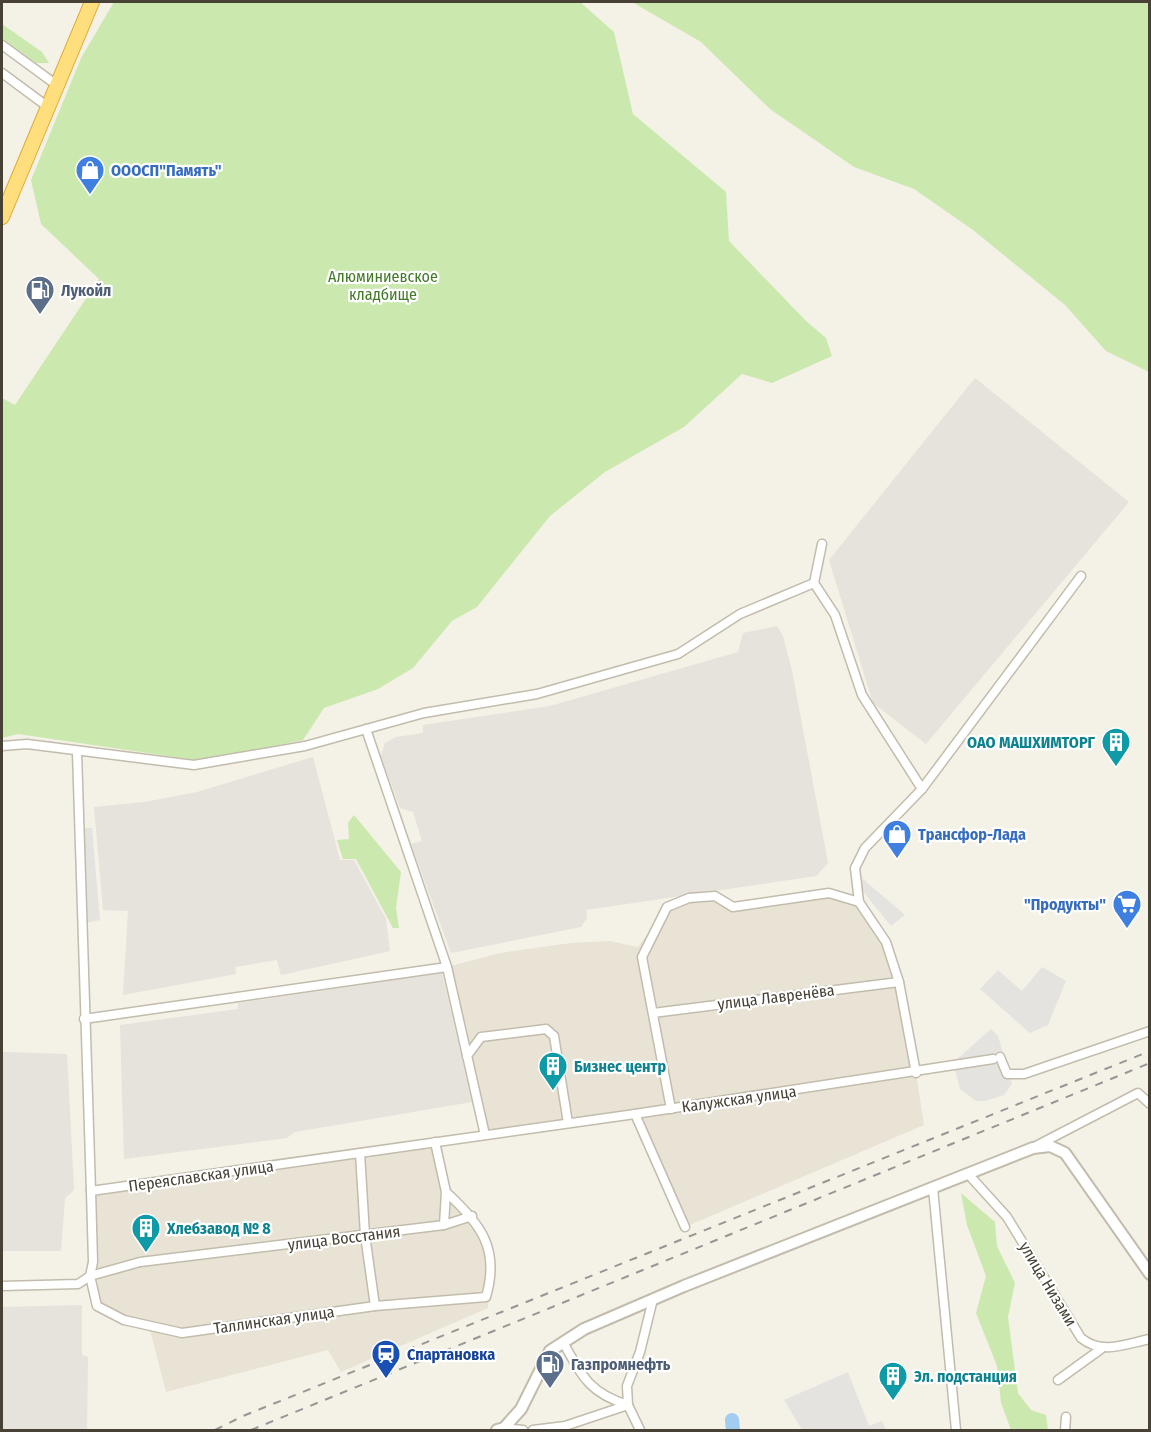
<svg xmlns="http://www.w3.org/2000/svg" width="1151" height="1432" font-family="'Fira Sans Condensed',sans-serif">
<rect width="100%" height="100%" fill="#f4f1e7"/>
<g fill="#e8e3d5">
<path d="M 829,893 L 859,902 L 886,942 L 916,1073 L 924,1125 L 685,1227 L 635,1115 L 485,1135 L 447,967 L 500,953 L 571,943 L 610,941 L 638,947 L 667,907 L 715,896 L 733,907 Z"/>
<path d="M 435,1142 L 446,1192 L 472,1216 L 490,1251 L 491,1280 L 488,1308 L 341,1372 L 328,1350 L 166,1392 L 149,1326 L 97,1306 L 93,1262 L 91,1191 Z"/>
</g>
<g fill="#e6e2dc">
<path d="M 975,378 L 1129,502 L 926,744 L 873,703 L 829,560 Z"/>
<path d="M 777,626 L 783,636 L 792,671 L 828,863 L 816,876 L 586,910 L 587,918 L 581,927 L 451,953 L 411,844 L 422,841 L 413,812 L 400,808 L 381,756 L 385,743 L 396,737 L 423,733 L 423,725 L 550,706 L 738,652 L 743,633 Z"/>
<path d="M 313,757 L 340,860 L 354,860 L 386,919 L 390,951 L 281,975 L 277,960 L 235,967 L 236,974 L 123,995 L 128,911 L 103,910 L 94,807 L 145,802 L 197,792 Z"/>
<path d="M 442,973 L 472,1102 L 295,1132 L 287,1138 L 124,1159 L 120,1025 L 238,1009 L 238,1003 Z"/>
<path d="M 2,1052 L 67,1054 L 74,1190 L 65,1198 L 61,1251 L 2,1251 Z"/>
<path d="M 82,1305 L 82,1355 L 88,1357 L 87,1429 L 2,1430 L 2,1307 Z"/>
</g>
<g fill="#cbe9af">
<path d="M 114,2 L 580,2 L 614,32 L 633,114 L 726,192 L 729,241 L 805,320 L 826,338 L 832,356 L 772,383 L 742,374 L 684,427 L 605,472 L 550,516 L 477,607 L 452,621 L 413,668 L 378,689 L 324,708 L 303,740 L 202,761 L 18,734 L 2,738 L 2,398 L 15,405 L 99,279 L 41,224 L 31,180 L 81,58 Z"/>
<path d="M 632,2 L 1149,2 L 1149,372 L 1106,351 L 1065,305 L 973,230 L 914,189 L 854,167 L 770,109 L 701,42 Z"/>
<path d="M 2,24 L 42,52 L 49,63 L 36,63 L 2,38 Z"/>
<path d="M 354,815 L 401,872 L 396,908 L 399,928 L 393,928 L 356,859 L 343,859 L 337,840 L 349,839 L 348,823 Z"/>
<path d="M 961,1193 L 995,1222 L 997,1246 L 1015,1283 L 1008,1317 L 1018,1393 L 1031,1410 L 1046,1415 L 1048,1430 L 1011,1430 L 1001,1403 L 997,1366 L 976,1313 L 986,1276 L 967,1225 Z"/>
</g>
<g fill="#e5e3df">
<path d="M 79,828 L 92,828 L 100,920 L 81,924 Z"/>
<path d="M 863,879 L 905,915 L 891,926 L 857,884 Z"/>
<path d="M 1042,967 L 1066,981 L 1048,1025 L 1030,1033 L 980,989 L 998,970 L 1022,991 Z"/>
<path d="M 991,1029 L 998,1036 L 1012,1084 L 1004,1095 L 985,1101 L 976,1101 L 960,1089 L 953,1063 Z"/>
<path d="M 848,1372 L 869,1426 L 882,1421 L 886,1430 L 802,1430 L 784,1400 Z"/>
</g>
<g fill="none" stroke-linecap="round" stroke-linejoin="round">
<path stroke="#a2ccf1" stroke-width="14" d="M 732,1420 L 733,1430"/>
<g stroke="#c2bcac" stroke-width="11">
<g id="minor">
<path d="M 2,45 L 58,86"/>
<path d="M 2,73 L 48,107"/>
<path d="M 822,544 L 814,583 L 835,615 L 862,695 L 922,789"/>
<path d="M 366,729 L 447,967 L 485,1135"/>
<path d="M 2,746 L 27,744 L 194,765 L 305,746 L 424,713 L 537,694 L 678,654 L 740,614 L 814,583"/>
<path d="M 77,752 L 91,1191"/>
<path d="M 653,1013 L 899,982"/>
<path d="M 84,1019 L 447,967"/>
<path d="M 467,1056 L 481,1037 L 546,1029 L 554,1036 L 568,1123"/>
<path d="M 1000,1057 L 1007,1074 L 1024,1074 L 1150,1031"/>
<path d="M 916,1073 L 899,982 L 886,942 L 859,902 L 855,868 L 865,848 L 922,789 L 1081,576"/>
<path d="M 671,1109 L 642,957 L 667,907 L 689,898 L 715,896 L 733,907 L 829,893 L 859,902"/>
<path d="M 635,1114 L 685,1227"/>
<path d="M 435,1142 L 446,1192 L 444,1225 L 140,1262 L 90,1276 L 97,1306 L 124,1320 L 182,1333 L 375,1306 L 486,1297 C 500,1249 481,1224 446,1192"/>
<path d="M 1036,1146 L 1138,1093 L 1150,1104"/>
<path d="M 360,1153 L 365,1235 L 375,1306"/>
<path d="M 969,1175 L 1007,1217 L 1081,1338 C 1102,1355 1125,1344 1150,1339"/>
<path d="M 933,1188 L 956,1430"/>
<path d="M 444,1225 L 472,1216"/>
<path d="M 2,1286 L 78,1284 L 90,1276 L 93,1262 L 91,1191 L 635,1114 L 993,1059"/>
<path d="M 563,1342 C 582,1376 589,1393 628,1405 L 640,1430"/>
<path d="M 1058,1380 L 1101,1349"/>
<path d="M 504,1428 L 523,1430"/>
<path d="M 533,1430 L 565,1426 L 628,1405 L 627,1386 L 640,1352 L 653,1299"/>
<path d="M 1065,1430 L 1066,1417"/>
</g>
</g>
<g stroke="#c2bcac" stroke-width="14">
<path id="tertiary" d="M 497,1430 L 504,1428 L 521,1409 L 550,1351 L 584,1329 L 684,1286 L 1033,1148 L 1050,1146 L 1065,1153 L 1150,1274"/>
</g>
<g stroke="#e0ab35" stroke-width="16">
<path id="trunk" d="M 2,217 L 92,2"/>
</g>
<use href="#minor" stroke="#fff" stroke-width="8"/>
<use href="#tertiary" stroke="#fff" stroke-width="10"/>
<use href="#trunk" stroke="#ffde7e" stroke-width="14"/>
<g stroke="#969696" stroke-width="2" stroke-dasharray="8 8" stroke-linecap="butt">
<path d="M 215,1430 L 243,1416 L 1150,1051"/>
<path d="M 251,1430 L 1150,1063"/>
</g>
</g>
<defs>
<g id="shop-pin" transform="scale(1.5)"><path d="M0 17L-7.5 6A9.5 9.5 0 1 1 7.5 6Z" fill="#3f7fe0" stroke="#fff"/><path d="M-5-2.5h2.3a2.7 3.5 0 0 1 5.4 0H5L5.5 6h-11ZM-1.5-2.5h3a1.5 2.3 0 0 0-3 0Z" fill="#fff"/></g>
<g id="fuel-pin" transform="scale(1.5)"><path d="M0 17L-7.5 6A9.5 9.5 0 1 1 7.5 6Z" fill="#5c6f8a" stroke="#fff"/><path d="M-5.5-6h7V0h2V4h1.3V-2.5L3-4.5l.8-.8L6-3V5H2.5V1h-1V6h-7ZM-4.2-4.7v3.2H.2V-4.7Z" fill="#fff"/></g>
<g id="building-pin" transform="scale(1.5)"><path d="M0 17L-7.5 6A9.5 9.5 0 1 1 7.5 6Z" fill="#0f9aa8" stroke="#fff"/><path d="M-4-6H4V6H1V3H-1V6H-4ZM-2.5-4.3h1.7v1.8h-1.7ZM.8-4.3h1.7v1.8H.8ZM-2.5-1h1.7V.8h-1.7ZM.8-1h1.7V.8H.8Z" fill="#fff"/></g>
<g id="supermarket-pin" transform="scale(1.5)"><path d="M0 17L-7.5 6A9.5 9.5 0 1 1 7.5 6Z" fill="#3f7fe0" stroke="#fff"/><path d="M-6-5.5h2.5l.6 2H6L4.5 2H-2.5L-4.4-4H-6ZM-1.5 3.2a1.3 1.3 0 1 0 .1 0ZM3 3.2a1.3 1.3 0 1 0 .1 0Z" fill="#fff"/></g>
<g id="station-pin" transform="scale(1.5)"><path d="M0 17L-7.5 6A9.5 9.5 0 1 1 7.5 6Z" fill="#1a4fb4" stroke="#fff"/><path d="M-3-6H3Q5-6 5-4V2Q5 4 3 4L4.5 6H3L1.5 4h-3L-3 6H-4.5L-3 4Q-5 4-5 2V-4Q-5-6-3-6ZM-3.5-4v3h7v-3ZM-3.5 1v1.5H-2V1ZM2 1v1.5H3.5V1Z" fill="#fff"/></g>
</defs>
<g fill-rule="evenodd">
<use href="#shop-pin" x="90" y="170"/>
<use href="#fuel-pin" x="40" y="290"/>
<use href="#building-pin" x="1116" y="742"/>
<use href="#shop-pin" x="897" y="834"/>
<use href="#supermarket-pin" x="1127" y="904"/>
<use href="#building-pin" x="553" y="1066"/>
<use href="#building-pin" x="146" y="1228"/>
<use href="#station-pin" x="386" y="1354"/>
<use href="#fuel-pin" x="550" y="1364"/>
<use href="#building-pin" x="893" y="1376"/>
</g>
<g text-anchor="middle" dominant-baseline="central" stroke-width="4.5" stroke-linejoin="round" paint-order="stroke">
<g font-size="16" font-weight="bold" fill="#366cbe" stroke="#fff" text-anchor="start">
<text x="111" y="170">ОООСП"Память"</text>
<text x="918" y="834">Трансфор-Лада</text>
<text x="1106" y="904" text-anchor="end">"Продукты"</text>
</g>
<g font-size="16" fill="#427a28" stroke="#fff">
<text x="383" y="276">Алюминиевское<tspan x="383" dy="18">кладбище</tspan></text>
</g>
<g font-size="16" font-weight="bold" fill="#4e5e75" stroke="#fff" text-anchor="start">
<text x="61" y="290">Лукойл</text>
<text x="571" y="1364">Газпромнефть</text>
</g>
<g font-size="16" font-weight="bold" fill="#0d838f" stroke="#fff" text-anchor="start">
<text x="1095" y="742" text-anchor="end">ОАО МАШХИМТОРГ</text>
<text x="574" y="1066">Бизнес центр</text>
<text x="167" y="1228">Хлебзавод № 8</text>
<text x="914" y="1376">Эл. подстанция</text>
</g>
<g font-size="16" fill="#474136" stroke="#fff">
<text transform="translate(776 997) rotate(-7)">улица Лавренёва</text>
<text transform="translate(739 1099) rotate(-8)">Калужская улица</text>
<text transform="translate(201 1176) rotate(-8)">Переяславская улица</text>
<text transform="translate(344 1238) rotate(-7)">улица Восстания</text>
<text transform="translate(1048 1284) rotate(59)">улица Низами</text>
<text transform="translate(274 1320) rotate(-8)">Таллинская улица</text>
</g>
<g font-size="16" font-weight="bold" fill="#164399" stroke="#fff" text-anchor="start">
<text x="407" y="1354">Спартановка</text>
</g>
</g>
<rect width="1151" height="1432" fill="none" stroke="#474136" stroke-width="6"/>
</svg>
